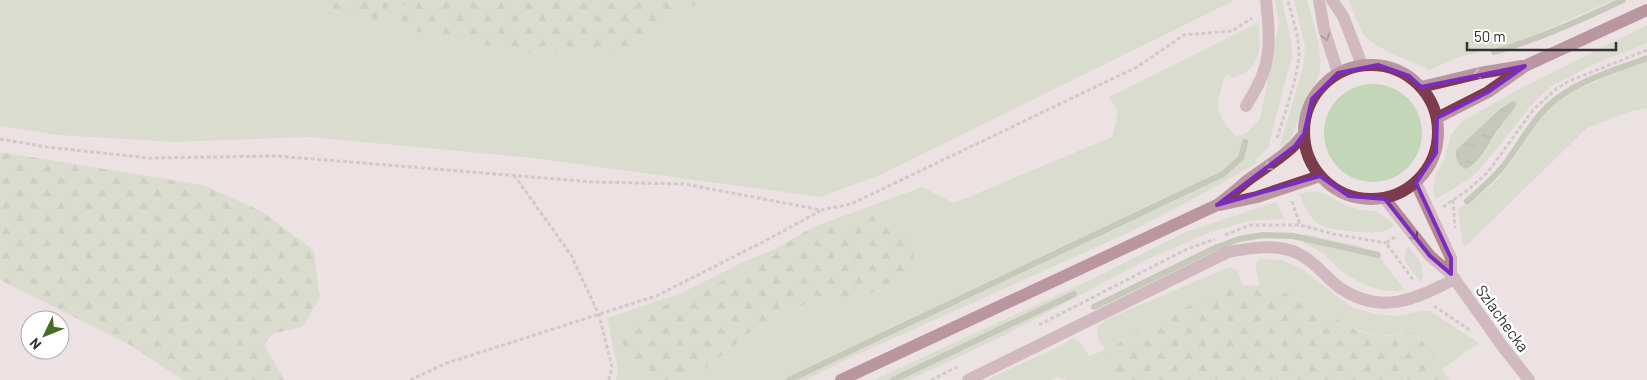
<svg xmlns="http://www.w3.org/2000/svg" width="1647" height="380" font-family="Barlow,sans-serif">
<defs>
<pattern id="forest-firs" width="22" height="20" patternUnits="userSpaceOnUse" patternTransform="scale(1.25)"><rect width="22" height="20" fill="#c3d6b7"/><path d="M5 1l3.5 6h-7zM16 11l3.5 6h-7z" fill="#a8b89e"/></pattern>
<pattern id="cemetery-stones" width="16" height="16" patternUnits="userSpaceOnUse" patternTransform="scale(1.25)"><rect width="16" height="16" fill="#c3d6b7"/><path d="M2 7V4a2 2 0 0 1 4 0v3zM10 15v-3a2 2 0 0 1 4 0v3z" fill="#a8b89e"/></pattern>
<pattern id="water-ripples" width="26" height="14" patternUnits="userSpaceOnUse" patternTransform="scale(1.25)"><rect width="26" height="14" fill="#94a888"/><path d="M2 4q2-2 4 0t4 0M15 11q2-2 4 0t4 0" fill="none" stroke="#7a8970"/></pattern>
</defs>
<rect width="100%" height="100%" fill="#ece2e4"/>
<g fill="#c3d6b7" fill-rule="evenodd">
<path d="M 0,0 L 301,0 L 377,24 L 530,54 L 617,53 L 702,0 L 1235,0 L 880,175 L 820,197 L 533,158 L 309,137 L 174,142 L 58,135 L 0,126 Z"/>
<path d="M 1275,0 L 1282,0 L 1291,40 L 1292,56 L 1268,148 L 1256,159 L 1257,163 L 1197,197 L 1126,234 L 856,355 L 806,380 L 687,380 L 696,376 L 751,332 L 807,304 L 887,290 L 874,216 L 811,228 L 922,187 L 954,203 L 1112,137 L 1118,112 L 1109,97 L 1258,23 C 1261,47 1262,68 1234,78 L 1226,74 C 1216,103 1213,114 1236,136 L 1245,134 L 1260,119 L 1279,23 Z"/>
<path d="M 1294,0 L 1307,0 C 1312,17 1325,59 1319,75 C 1315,86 1306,95 1302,106 C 1295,123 1297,136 1280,149 L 1280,145 L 1303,67 L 1305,47 Z"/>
<path d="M 1348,0 L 1614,0 L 1516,43 L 1459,57 L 1429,70 C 1409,59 1385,54 1367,38 C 1360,31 1353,10 1348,0 Z"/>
<path d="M 1647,25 L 1647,43 L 1588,67 L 1550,87 L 1534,102 L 1476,174 L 1453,189 L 1436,199 L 1433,189 L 1436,174 L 1443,162 L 1451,135 L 1461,122 L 1523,87 ZM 1516,106 L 1500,127 L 1482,157 L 1456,150 L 1499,110 Z"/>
<path d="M 1647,60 L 1647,108 L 1631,111 L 1587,128 L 1465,247 L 1462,241 L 1458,209 C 1478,198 1499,180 1512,161 C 1526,140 1538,115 1559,99 C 1568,92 1580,88 1590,84 C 1609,76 1628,68 1647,60 Z"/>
<circle cx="1373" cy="133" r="49"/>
<path d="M 1313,191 L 1326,194 L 1343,204 L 1361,210 L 1376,211 L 1395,225 C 1392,227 1388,230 1385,231 C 1374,235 1328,230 1318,224 C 1308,217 1304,204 1299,194 Z"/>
<path d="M 1276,202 L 1285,219 L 1249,221 L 1211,232 L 1146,260 L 1005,335 L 909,380 L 874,380 L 1090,280 L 1186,232 Z"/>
<path d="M 1304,234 L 1359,246 L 1376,252 L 1405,290 C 1381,295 1360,284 1340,270 C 1334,265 1329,259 1323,254 C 1317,249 1309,246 1303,242 Z"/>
<path d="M 1408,245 L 1422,265 L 1423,278 L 1420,281 C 1410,267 1399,262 1408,245 Z"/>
<path d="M 780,247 L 696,296 L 644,311 L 643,380 L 616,380 L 618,370 L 607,318 L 681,293 L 741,263 Z"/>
<path d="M 1261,259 L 1282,260 L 1304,270 L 1351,307 L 1375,314 L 1396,316 L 1423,311 L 1430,311 L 1479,343 L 1441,370 L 1416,332 L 1377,336 L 1346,326 L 1324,311 L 1299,298 L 1270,288 L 1107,369 L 1125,380 L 1066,380 L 1058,377 L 1050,380 L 986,380 L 1056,348 L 1073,338 L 1080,342 L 1089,356 L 1105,350 L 1098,338 L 1097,328 L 1105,320 L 1229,267 L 1237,270 L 1243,286 L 1260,286 L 1255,264 Z"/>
</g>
<g fill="url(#forest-firs)">
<path d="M 301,0 L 360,0 L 377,23 L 412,0 L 702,0 L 617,53 L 530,54 L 377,24 Z"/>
<path d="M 0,152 L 203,185 L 263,212 L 314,251 L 320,298 L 302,327 L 272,334 L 264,345 L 285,380 L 183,380 L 130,345 L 0,280 Z"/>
<path d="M 874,216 L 910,234 L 915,266 L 887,290 L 806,304 L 751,332 L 696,376 L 687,380 L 642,380 L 622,342 L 644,311 L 696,296 L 811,228 Z"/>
<path d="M 1247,285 C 1277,288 1297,296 1323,311 C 1339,320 1359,335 1378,336 C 1390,337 1404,333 1416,332 L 1449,380 L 1125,380 L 1107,369 L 1110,349 L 1129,336 L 1217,291 Z"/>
</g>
<path fill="url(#cemetery-stones)" d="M 360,0 L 412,0 L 377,24 Z"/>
<path fill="url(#water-ripples)" d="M 1512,101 L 1516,102 L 1516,106 C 1511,113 1505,120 1499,128 C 1488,143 1483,161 1465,169 C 1457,164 1456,159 1456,150 L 1499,110 Z"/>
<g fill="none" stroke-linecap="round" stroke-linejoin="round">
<g stroke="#94a888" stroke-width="6">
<path d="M 1494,52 C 1539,39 1581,20 1623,0"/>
<path d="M 1467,201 C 1481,189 1494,178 1505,164 C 1519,145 1531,122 1548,106 C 1574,81 1614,71 1647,58"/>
<path d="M 1094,307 L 1215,248 L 1239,239 L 1263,235 L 1293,236 L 1378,255"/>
<path d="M 789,380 L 1223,174 L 1241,158 L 1245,142"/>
<path d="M 893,380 L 1074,294"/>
</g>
<g stroke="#b2aaac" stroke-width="3" stroke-dasharray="4 2.5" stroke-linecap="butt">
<path d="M 1277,138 C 1284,115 1298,77 1299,54 C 1299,36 1292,17 1288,0"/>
<path d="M 0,139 L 47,147 L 149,158 L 277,156 L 593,182 L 685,184 L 821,210 L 851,204 L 1137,67 L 1184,35 L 1232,31 L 1252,18"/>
<path d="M 514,175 L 571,255 L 599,315 L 612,367 L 609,380"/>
<path d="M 1453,200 L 1455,228"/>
<path d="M 1292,201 L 1300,225"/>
<path d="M 1443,207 L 1469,189 L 1488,172 L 1533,110 L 1556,89 L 1569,81 L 1647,50"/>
<path d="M 1225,235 L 1250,225 L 1300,225 L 1333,234 L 1386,243"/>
<path d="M 1395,237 L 1386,243 L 1414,281"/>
<path d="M 1434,306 L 1470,330"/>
<path d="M 1039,325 L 1185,250 L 1215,239"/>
<path d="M 410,380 L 447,363 L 656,296 L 765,241 L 820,211"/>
<path d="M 931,380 L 957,367"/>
</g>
<g stroke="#b08992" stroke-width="12">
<path d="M 1319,0 L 1324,29 L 1338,73"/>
<path d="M 1332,0 L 1343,16 L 1362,65"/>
<path d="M 1246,106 C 1254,93 1263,78 1266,63 C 1271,43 1268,20 1266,0"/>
<path d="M 1416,183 L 1451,258 L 1451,274"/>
<path d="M 1385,199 L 1430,256 L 1451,274 L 1503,347 L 1529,380"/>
<path d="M 968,380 L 1228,252 C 1250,248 1278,243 1299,254 C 1316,262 1326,278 1340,288 C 1382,316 1415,299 1455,279"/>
</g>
<g stroke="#7d3b4e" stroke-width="12">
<circle cx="1371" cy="132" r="67"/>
<path d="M 1421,87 L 1480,73 L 1522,66"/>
<path d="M 1437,118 L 1488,92 L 1525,66 L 1647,10"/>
<path d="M 1220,205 L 1257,197 L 1320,176"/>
<path d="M 841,380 L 1217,205 C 1228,197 1238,188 1248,180 C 1268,165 1288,155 1304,134"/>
</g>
</g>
<defs><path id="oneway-chevron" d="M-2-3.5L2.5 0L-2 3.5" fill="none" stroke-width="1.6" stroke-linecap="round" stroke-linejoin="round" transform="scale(1.25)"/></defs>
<g stroke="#5b4c50">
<use href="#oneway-chevron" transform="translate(1326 37) rotate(72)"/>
<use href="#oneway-chevron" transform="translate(1415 237) rotate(52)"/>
</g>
<g stroke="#b18995">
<use href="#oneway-chevron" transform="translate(1477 74) rotate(167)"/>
<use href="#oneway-chevron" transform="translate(1268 167) rotate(146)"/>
</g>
<path d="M0 0H1647V380H0ZM 1378,65 L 1409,76 L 1421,87 L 1525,66 L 1488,92 L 1437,118 L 1436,153 L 1416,183 L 1451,258 L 1451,274 L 1430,256 L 1385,199 L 1349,196 L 1320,176 L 1217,205 L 1295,146 L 1304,134 L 1312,99 L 1338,73 Z" fill="#ece2e4" fill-opacity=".55" fill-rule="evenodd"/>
<path fill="none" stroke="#7b2cbf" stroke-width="4" stroke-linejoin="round" d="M 1378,65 L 1409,76 L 1421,87 L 1525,66 L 1488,92 L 1437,118 L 1436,153 L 1416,183 L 1451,258 L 1451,274 L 1430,256 L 1385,199 L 1349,196 L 1320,176 L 1217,205 L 1295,146 L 1304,134 L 1312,99 L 1338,73 Z"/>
<g text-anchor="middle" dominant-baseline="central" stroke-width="5" stroke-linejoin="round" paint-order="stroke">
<g font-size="16" fill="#363233" stroke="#fff">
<text transform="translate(1503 318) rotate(54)">Szlachecka</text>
</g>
</g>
<g transform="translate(45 335) rotate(227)"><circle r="24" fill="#ffffff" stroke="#afadad"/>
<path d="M0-4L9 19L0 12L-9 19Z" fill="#466d28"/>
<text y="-8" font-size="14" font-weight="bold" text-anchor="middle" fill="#363233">N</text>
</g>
<path d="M1467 42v8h149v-8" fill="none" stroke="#363233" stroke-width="2.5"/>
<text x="1474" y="42" font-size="15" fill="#363233" stroke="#ffffff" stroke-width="4" paint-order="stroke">50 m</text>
</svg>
